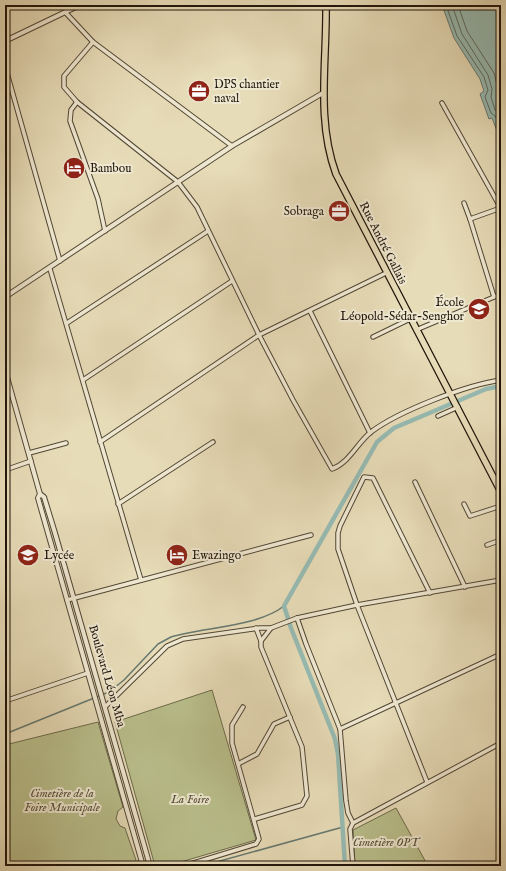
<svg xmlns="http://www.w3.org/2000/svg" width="506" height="871" font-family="'IM FELL English',serif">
<rect width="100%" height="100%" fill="#e7dcb8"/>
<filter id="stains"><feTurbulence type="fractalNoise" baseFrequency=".005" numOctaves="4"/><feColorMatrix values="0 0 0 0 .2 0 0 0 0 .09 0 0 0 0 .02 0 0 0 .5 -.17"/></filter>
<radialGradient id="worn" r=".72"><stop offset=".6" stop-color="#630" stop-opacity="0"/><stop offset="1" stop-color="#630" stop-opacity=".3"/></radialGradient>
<g fill="#b9bf8c" stroke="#6c6a4c">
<path d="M 212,690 L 256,840 L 167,866 L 155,866 L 115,722 Z"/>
<path d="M 98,722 L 123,807 L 118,811 L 116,819 L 120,826 L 125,828 L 138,866 L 5,866 L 5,745 Z"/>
<path d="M 396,808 L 428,866 L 355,866 L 353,830 Z"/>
</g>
<path fill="#97bbb3" stroke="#677970" d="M 442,5 L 501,5 L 501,141 L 492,118 L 489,119 L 480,94 L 484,91 L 480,79 L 454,38 Z"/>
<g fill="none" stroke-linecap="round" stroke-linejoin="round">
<g stroke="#5c685f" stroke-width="1">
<path d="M 446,5 L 457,36 L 484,77 L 488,90 L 485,97 L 491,113 L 496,117 L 501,130"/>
<path d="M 452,5 L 462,34 L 488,75 L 492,89 L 491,97 L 495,110 L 501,116"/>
<path d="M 458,5 L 467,31 L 494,73 L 498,88 L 497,98 L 501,107"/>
</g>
<g stroke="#677970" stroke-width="1.5">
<path d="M 5,734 L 109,692 L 124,680 L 158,644 L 171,637 C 205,627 257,627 284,606"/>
<path d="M 202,866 L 343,827"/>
</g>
<path stroke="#97bbb3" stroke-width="4.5" d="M 345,866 L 338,754 L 335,739 L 291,628 L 284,606 L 377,442 L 394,428 L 486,389 L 501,386"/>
<g stroke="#524736" stroke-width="5.5">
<g id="minor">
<path d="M 65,12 L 93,42 L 232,146"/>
<path d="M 93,42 L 64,76 L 64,87 L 77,102 L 178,182 L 197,207 L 259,335 L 293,400 L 332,469 C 350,462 357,443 371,432 C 399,411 466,385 501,380"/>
<path d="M 5,66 L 60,261"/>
<path d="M 77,102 L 71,110 L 70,121 L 98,199 L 105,231"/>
<path d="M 464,203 L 470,219"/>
<path d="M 50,269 L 141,580"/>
<path d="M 494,297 L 501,294"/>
<path d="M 310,311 L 370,433"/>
<path d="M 67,323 L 208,231"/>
<path d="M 416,330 L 494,297 L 470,219 L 498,209 L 499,205 L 442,103"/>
<path d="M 373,337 L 410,319"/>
<path d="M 83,380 L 232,281"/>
<path d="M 438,416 L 458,407"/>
<path d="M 100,442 L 259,335 L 386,273"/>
<path d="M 29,453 L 66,443"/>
<path d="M 5,470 L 31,461"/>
<path d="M 415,482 L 465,587"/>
<path d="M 118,504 L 213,442"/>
<path d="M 464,504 L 470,516 L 501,506"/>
<path d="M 487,545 L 501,540"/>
<path d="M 67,600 L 311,535"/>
<path d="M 297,618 L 306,644 L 340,729 L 346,801 L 348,813 L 353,823"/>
<path d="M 256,628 L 261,641"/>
<path d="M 5,701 L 88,673"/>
<path d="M 106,706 L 167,646 L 183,639 L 260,628 L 271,628"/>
<path d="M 340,729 L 501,654"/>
<path d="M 238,764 L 257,754 L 274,724 L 290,717"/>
<path d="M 427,782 L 357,605 L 338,549 L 338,533 L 340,526 L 364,477 L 373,478 L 430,593"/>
<path d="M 255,819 L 302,805 L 307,796 L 302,747 L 261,647 L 261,641 L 271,628 L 297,618 L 357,605 L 501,580"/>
<path d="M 184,866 L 256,844 L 259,839 L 232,743 L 232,725 L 243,707"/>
<path d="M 353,866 L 350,829 L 353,823 L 501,743"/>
</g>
</g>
<g stroke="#524736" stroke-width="6">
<g id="tertiary">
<path d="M 5,41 L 80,5"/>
<path d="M 5,297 L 232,146 L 323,93"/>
<path d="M 5,370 L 40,494 L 38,498 L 143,866"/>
<path d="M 40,494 L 44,497 L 55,533 L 150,866"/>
</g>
</g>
<g stroke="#20150b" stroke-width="8">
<path id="primary" d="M 326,5 C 327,61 316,120 336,174 L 501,492"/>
</g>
<use href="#minor" stroke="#efe8d1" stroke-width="3.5"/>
<use href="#tertiary" stroke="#efe8d1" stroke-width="4"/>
<use href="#primary" stroke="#e7dcb8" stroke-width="5.5"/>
</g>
<defs>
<g id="office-disc" transform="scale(1.15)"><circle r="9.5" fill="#8f2418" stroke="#efe8d1"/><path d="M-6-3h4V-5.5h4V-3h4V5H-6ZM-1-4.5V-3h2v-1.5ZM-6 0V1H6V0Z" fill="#fff"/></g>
<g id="hotel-disc" transform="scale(1.15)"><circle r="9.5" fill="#8f2418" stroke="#efe8d1"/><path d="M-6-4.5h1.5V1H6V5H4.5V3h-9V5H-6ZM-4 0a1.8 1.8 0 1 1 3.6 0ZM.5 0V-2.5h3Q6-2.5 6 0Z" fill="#fff"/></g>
<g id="school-disc" transform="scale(1.15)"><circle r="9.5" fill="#8f2418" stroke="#efe8d1"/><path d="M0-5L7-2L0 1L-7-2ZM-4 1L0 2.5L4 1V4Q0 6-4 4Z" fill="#fff"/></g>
</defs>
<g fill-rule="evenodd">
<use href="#office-disc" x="199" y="91"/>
<use href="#hotel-disc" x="74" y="168"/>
<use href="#office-disc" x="339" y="211"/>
<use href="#school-disc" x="479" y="309"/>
<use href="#school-disc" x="28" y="555"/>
<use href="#hotel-disc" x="177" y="555"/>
</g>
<g text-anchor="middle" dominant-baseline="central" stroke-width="4" stroke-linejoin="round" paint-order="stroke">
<g font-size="12" fill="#20150b" stroke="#efe8d1" text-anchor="start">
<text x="214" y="84">DPS chantier<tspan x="214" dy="14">naval</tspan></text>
<text x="90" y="168">Bambou</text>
<text x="324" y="211" text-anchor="end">Sobraga</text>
<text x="464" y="302" text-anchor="end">École<tspan x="464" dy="14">Léopold-Sédar-Senghor</tspan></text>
<text x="44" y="555">Lycée</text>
<text x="192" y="555">Ewazingo</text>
</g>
<g font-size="12" fill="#20150b" stroke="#efe8d1">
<text transform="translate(383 243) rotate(63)">Rue André Gallais</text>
<text transform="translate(107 676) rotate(74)">Boulevard Léon Mba</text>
</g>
<g font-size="12" font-style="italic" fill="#565038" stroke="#efe8d1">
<text x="62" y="793">Cimetière de la<tspan x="62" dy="14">Foire Municipale</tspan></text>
<text x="190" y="799">La Foire</text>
<text x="386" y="842">Cimetière OPT</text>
</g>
</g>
<rect width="506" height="871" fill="none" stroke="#e7dcb8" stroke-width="20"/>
<rect x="6" y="6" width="494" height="859" fill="none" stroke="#20150b" stroke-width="2"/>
<rect x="10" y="10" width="486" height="851" fill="none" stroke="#20150b"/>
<rect width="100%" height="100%" filter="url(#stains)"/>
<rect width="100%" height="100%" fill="url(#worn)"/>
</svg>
